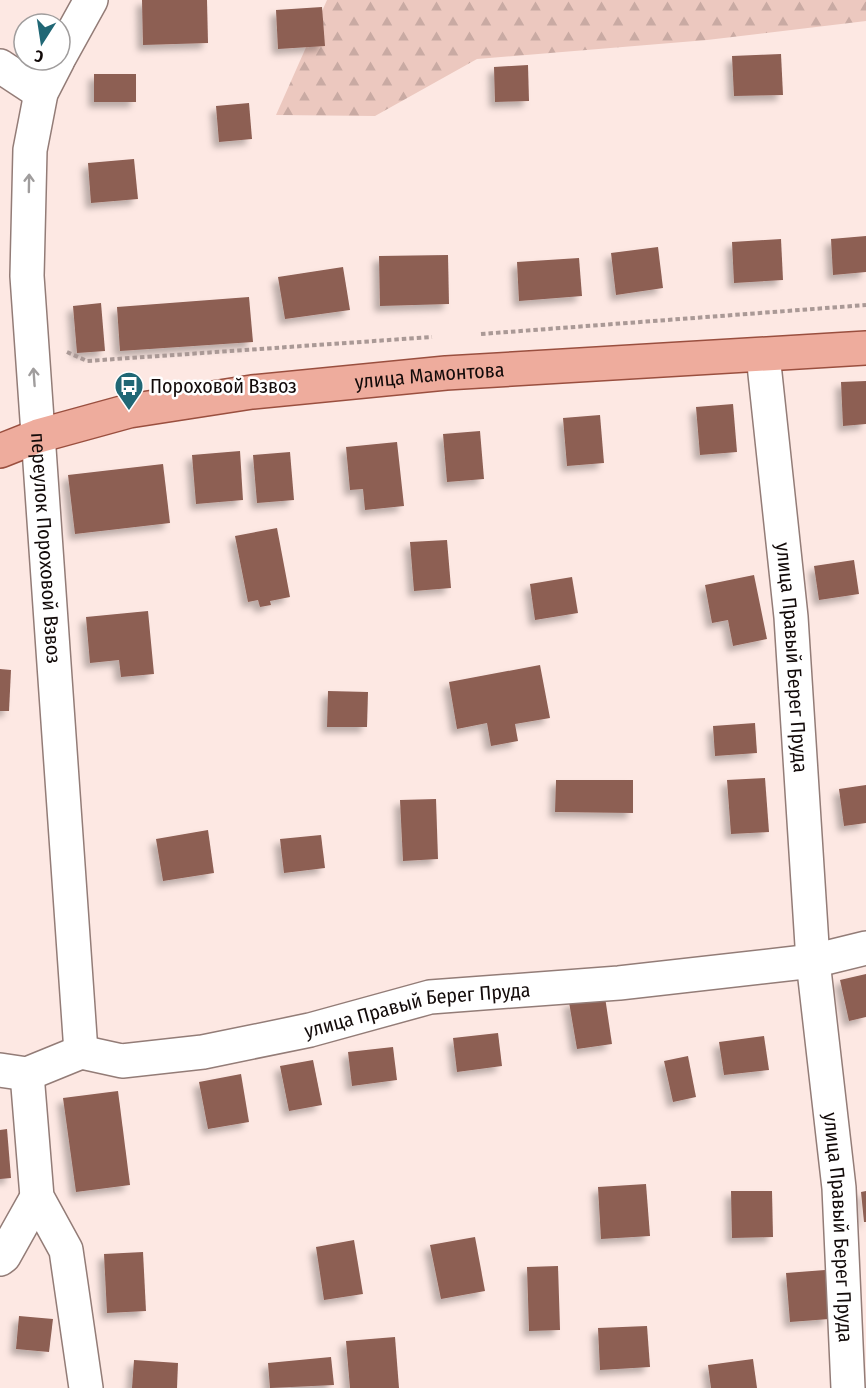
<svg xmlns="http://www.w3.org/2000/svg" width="866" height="1388" font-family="'Fira Sans Condensed',sans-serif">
<defs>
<pattern id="forest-firs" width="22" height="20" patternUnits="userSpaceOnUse" patternTransform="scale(1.5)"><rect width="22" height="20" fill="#ecc8bf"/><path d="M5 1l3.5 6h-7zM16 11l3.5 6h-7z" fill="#c9aaa3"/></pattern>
<filter id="shadow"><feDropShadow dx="-5.5" dy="5.5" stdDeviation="3" flood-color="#0004"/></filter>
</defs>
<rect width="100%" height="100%" fill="#fde8e3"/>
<path fill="url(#forest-firs)" d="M 327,0 L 866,0 L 866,21 L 707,40 L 477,59 L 375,116 L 276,115 Z"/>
<g fill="#8d5e53" filter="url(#shadow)">
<path d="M 142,0 L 207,0 L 208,43 L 143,45 Z"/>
<path d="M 322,7 L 325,46 L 278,49 L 276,10 Z"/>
<path d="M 781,54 L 783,95 L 734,96 L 732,56 Z"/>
<path d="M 528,65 L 529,101 L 495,102 L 494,67 Z"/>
<rect x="94" y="74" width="42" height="28"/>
<path d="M 249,103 L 252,139 L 219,142 L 216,106 Z"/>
<path d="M 134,159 L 138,199 L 91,203 L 88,163 Z"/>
<path d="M 866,236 L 866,272 L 833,275 L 831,239 Z"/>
<path d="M 781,239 L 783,280 L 734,283 L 732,242 Z"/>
<path d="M 658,247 L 663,288 L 616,295 L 611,253 Z"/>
<path d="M 448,255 L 449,304 L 380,306 L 379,256 Z"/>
<path d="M 579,258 L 582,296 L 519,301 L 517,262 Z"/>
<path d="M 343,267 L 350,310 L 285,319 L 278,277 Z"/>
<path d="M 249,297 L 253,342 L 120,351 L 117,307 Z"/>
<path d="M 101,303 L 105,351 L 77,353 L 73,306 Z"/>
<path d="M 866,381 L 866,424 L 843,426 L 841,382 Z"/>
<path d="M 733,404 L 737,452 L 700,455 L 696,407 Z"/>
<path d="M 600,415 L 604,463 L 567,466 L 563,418 Z"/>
<path d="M 480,431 L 484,479 L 447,482 L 443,434 Z"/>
<path d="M 397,442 L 404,506 L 365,510 L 363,489 L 350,490 L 346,447 Z"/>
<path d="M 240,451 L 243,500 L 196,504 L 192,455 Z"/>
<path d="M 290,452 L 294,500 L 257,503 L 253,455 Z"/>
<path d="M 163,464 L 170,523 L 75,534 L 68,475 Z"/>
<path d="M 277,528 L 290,597 L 270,601 L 271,605 L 260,607 L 258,600 L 248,602 L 235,536 Z"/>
<path d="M 447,540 L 451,588 L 414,591 L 410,542 Z"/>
<path d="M 854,560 L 859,594 L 819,600 L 814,566 Z"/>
<path d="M 754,575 L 767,639 L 733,646 L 728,620 L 712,623 L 705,585 Z"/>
<path d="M 572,577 L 578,613 L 535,620 L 530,584 Z"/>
<path d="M 148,611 L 154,674 L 121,677 L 119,660 L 90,663 L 86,617 Z"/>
<path d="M 540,665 L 550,718 L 515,724 L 518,741 L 491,746 L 487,723 L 457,729 L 449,682 Z"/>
<path d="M 0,669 L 11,670 L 9,711 L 0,711 Z"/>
<path d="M 328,691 L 368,692 L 367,727 L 327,727 Z"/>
<path d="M 755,723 L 757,753 L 715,756 L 713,726 Z"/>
<path d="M 765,778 L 769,832 L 731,834 L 727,780 Z"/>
<path d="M 556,780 L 633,780 L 633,813 L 555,812 Z"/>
<path d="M 866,785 L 866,823 L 844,826 L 839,789 Z"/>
<path d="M 436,799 L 438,859 L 403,861 L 400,800 Z"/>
<path d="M 208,830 L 214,873 L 163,881 L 156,839 Z"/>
<path d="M 321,835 L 325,868 L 284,873 L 280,839 Z"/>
<path d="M 866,974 L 866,1017 L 849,1021 L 840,980 Z"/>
<path d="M 605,997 L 612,1044 L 577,1049 L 569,1002 Z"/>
<path d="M 498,1033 L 502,1066 L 457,1072 L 453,1038 Z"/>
<path d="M 764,1036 L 769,1070 L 724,1075 L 719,1042 Z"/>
<path d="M 393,1047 L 397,1080 L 352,1086 L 348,1052 Z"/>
<path d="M 688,1056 L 696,1097 L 673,1102 L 664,1061 Z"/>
<path d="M 313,1060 L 322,1105 L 289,1111 L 280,1066 Z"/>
<path d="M 241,1074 L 249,1122 L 208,1129 L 199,1082 Z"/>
<path d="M 118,1091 L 130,1185 L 76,1192 L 63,1098 Z"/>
<path d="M 7,1129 L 11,1178 L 0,1179 L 0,1130 Z"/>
<path d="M 646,1184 L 650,1236 L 601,1239 L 598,1187 Z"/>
<path d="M 731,1191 L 772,1191 L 773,1237 L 732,1238 Z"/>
<path d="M 866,1191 L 866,1222 L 864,1222 L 861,1192 Z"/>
<path d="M 475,1237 L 485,1291 L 441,1299 L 430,1245 Z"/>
<path d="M 354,1240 L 363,1294 L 324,1300 L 316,1247 Z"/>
<path d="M 143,1252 L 146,1311 L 107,1313 L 104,1254 Z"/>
<path d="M 558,1266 L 560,1330 L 529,1331 L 527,1267 Z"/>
<path d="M 825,1270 L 829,1319 L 790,1322 L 786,1273 Z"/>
<path d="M 19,1316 L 53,1319 L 49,1352 L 16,1349 Z"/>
<path d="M 647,1326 L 650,1367 L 600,1370 L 598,1328 Z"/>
<path d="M 395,1337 L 399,1388 L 350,1388 L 346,1341 Z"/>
<path d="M 331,1357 L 334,1385 L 270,1388 L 268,1363 Z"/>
<path d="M 753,1359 L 757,1388 L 711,1388 L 708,1365 Z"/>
<path d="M 134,1360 L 178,1363 L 177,1388 L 132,1388 Z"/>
</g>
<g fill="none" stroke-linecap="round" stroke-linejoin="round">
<g stroke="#937c77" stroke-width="36">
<g id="minor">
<path d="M 60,56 L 91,0"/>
<path id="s1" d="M 58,60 L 41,93 L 30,150 L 27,276 L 81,1052"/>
<path d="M 0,66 L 41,93"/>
<path id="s2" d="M 763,355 L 791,617 L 813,961 L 839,1188 L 848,1388"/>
<path id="s3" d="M 0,1070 L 27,1074 L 81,1052 L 122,1061 L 203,1052 L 310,1030 L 430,997 L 619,983 L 813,961 L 866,948"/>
<path d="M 27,1074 L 37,1197 L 66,1250 L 86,1388"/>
<path d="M 0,1259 L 4,1256 L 37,1197"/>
</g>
</g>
<g stroke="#9a4f3f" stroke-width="36">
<g id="major">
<path id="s4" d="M 0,451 L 38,436 L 129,411 L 252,392 L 446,373 L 866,348"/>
</g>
</g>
<g stroke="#aa9996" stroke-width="4" stroke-dasharray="4.5 3" stroke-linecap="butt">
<path d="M 481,334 L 866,305"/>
<path d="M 67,352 L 87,361 L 432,337"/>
</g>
<use href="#minor" stroke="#fff" stroke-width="33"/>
<use href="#major" stroke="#eeac9d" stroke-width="33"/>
</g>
<defs><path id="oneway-shaft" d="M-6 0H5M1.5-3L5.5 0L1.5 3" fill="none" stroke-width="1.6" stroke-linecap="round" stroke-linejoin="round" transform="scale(1.5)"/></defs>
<g stroke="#a09d9d">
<use href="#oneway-shaft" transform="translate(29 183) rotate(-89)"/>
<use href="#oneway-shaft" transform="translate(34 377) rotate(-94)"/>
</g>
<defs>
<g id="bus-pin" transform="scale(1.5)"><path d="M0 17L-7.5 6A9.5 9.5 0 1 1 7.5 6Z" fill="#206775" stroke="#fff"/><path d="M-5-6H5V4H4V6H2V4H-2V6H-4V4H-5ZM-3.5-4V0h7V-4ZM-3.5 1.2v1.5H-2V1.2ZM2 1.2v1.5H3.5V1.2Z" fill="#fff"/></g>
</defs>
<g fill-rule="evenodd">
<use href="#bus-pin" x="129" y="386"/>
</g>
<g text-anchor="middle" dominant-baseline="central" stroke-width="5" stroke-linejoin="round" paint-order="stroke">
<g font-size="20" fill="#120a09" stroke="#fff">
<text stroke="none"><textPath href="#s4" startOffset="438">улица Мамонтова</textPath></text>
<text stroke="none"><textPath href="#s1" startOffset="494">переулок Пороховой Взвоз</textPath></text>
<text stroke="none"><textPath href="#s2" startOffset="304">улица Правый Берег Пруда</textPath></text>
<text stroke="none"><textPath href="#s3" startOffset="428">улица Правый Берег Пруда</textPath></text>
<text stroke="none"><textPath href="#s2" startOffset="876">улица Правый Берег Пруда</textPath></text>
</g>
<g font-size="20" fill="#120a09" stroke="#fff" text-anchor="start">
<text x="150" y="386">Пороховой Взвоз</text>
</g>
</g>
<g transform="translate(42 42) rotate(192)"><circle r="28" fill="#ffffff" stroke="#a09d9d" stroke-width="1.5"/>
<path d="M0-4.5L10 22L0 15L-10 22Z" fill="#206775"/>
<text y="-9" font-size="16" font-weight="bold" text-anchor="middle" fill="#120a09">С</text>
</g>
</svg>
